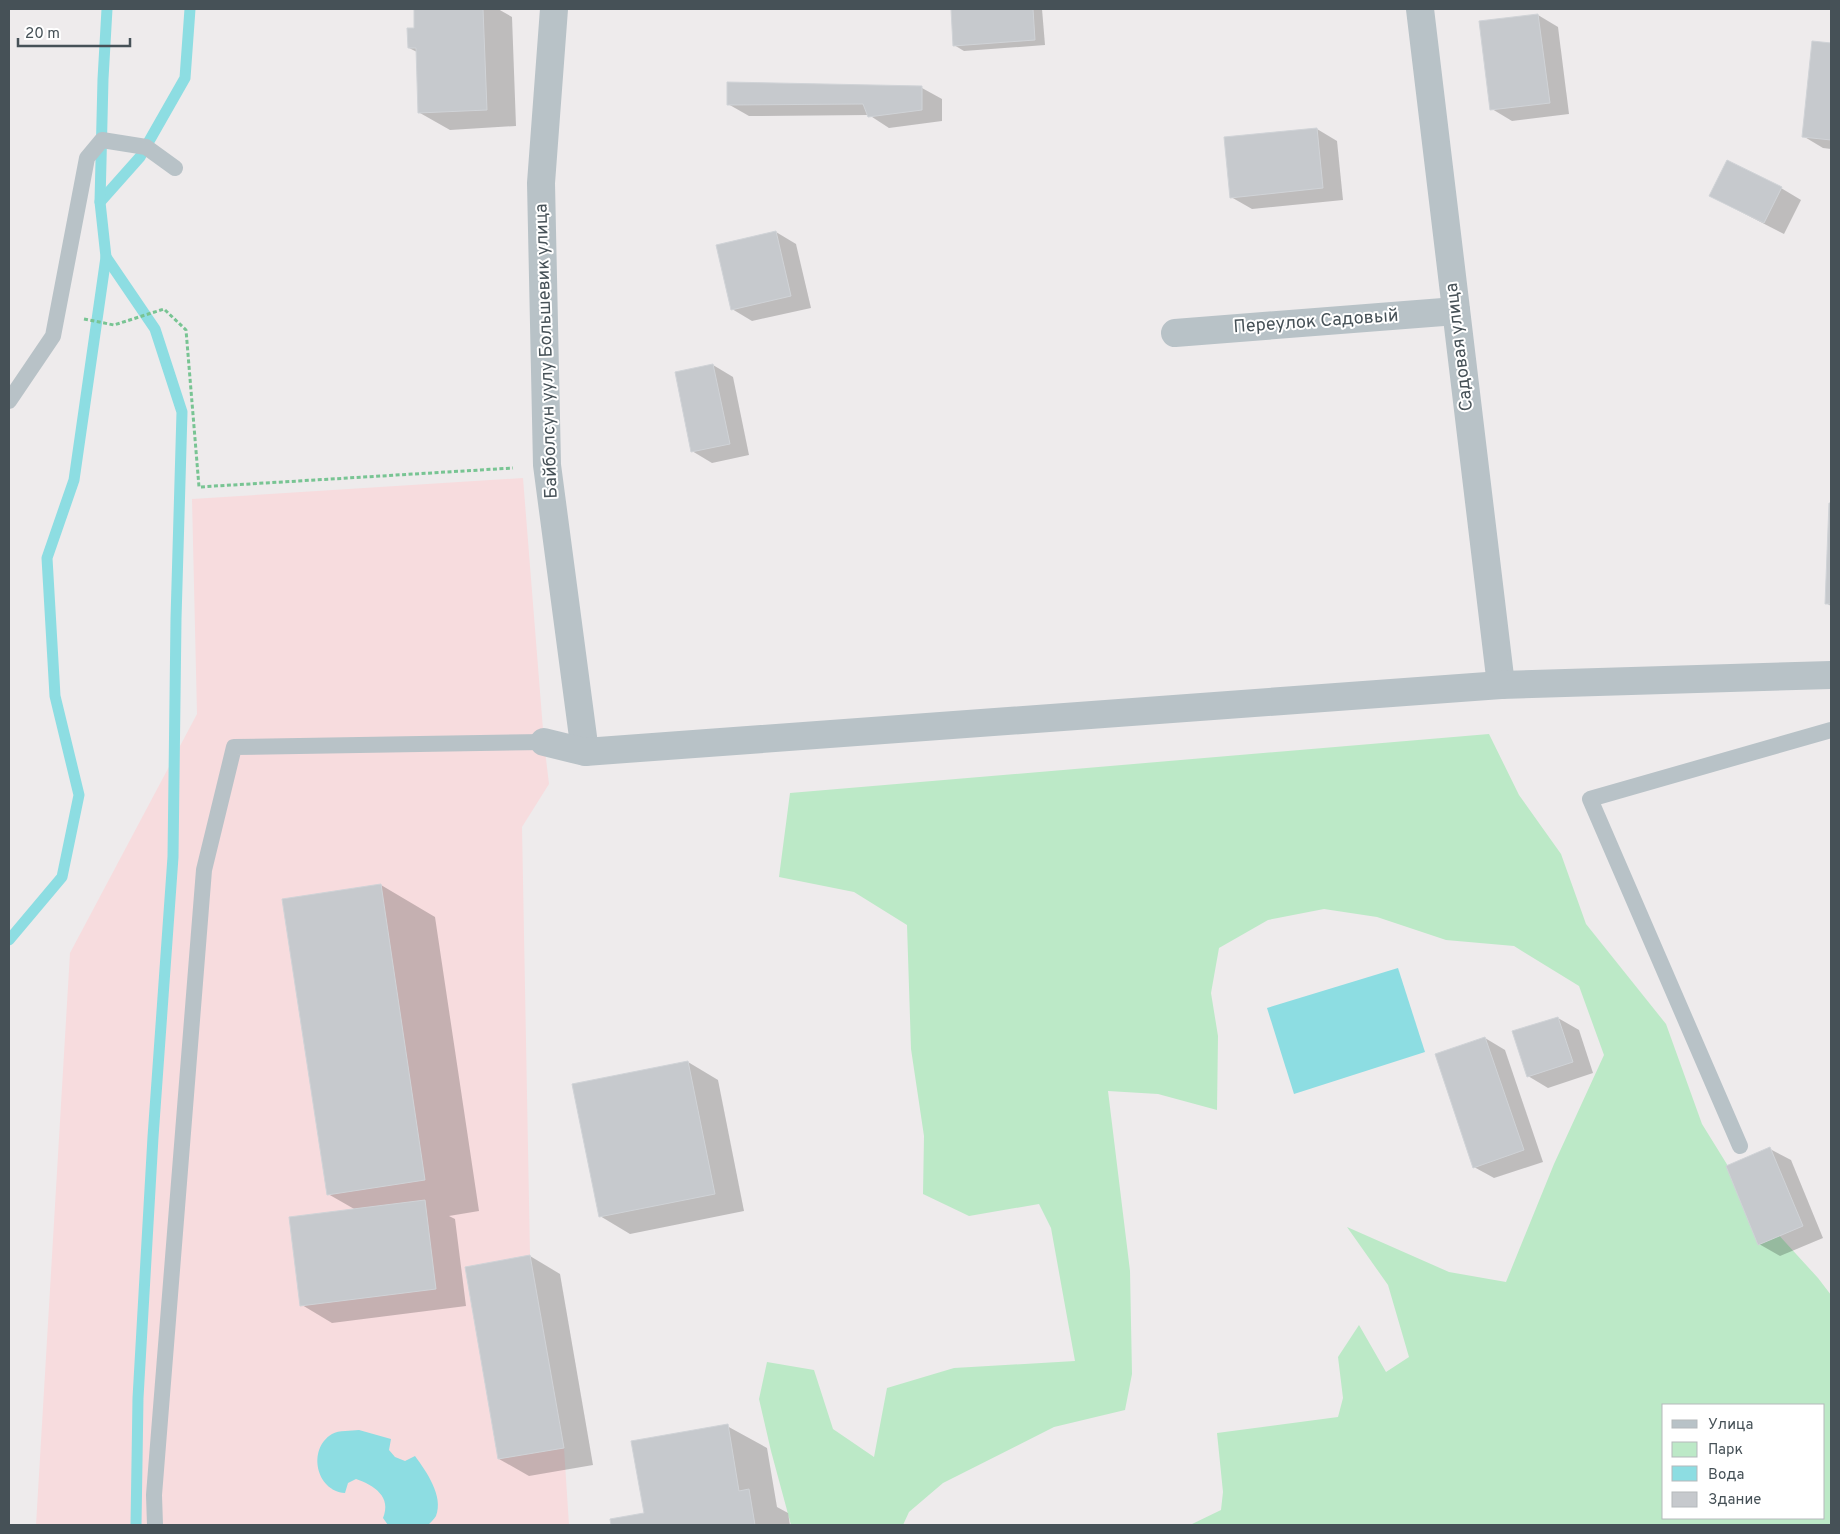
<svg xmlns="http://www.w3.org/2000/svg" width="1840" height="1534" font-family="Overpass,sans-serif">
<rect width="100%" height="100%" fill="#eeebec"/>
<path fill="#f7dcde" d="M 523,478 L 544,742 L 549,784 L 522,827 L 530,1255 L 564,1448 L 569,1525 L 36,1525 L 70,953 L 197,714 L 192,499 Z"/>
<path fill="#bce9c7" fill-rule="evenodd" d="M 1489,734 L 1519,795 L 1561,854 L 1586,924 L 1666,1024 L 1702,1124 L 1754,1208 L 1818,1278 L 1831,1295 L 1831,1525 L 1190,1525 L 1221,1510 L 1223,1492 L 1217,1433 L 1338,1417 L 1343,1398 L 1338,1357 L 1359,1325 L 1386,1372 L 1409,1357 L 1388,1285 L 1347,1227 L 1449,1272 L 1506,1282 L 1554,1164 L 1604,1055 L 1579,986 L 1514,946 L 1446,940 L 1377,917 L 1324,909 L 1268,920 L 1219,948 L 1211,993 L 1218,1036 L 1217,1110 L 1158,1094 L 1108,1091 L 1130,1271 L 1132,1374 L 1125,1410 L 1054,1427 L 943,1483 L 909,1512 L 903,1525 L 791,1525 L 771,1451 L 759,1399 L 767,1362 L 814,1370 L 833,1429 L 874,1457 L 887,1388 L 954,1368 L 1075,1361 L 1051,1228 L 1039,1204 L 969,1216 L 923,1194 L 924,1136 L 911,1049 L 907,925 L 854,892 L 779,877 L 790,793 ZM 1664,1405 L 1824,1405 L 1824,1518 L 1664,1518 Z"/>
<g fill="#8ddde2">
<path d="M 1398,968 L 1425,1052 L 1294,1094 L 1267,1008 Z"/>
<path d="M 359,1430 L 391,1439 L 389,1450 L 395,1457 L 405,1461 L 415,1456 C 426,1471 444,1496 436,1516 C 434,1519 430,1523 428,1525 L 388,1525 L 383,1518 C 392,1497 374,1485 356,1479 L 348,1483 L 345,1493 C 316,1491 307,1449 332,1434 C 339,1430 351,1431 359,1430 Z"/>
</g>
<g fill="#0003">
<path d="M 415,9 L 498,9 L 512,17 L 516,126 L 450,130 L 420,113 L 417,52 L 409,48 L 416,29 Z"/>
<path d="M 952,9 L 1042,9 L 1045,45 L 964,51 L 954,45 Z"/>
<path d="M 1538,15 L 1558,27 L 1569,114 L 1512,121 L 1492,109 L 1481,22 Z"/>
<path d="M 1813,42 L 1831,44 L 1831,149 L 1823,148 L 1803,136 Z"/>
<path d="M 922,88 L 942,99 L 942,121 L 889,128 L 869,115 L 749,116 L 728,104 Z"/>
<path d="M 1317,129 L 1337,141 L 1343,200 L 1252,209 L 1231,197 Z"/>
<path d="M 1781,188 L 1801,200 L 1784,234 L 1710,196 Z"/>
<path d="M 776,232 L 796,244 L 811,308 L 752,321 L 732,309 Z"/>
<path d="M 713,365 L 733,377 L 749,455 L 712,463 L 692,451 Z"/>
<path d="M 1830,505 L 1831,505 L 1831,606 L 1826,603 Z"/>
<path d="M 381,885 L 435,917 L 479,1211 L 449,1216 L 455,1219 L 466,1306 L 332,1323 L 302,1305 L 356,1210 L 328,1194 Z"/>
<path d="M 1558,1018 L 1579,1030 L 1593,1073 L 1548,1088 L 1528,1076 Z"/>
<path d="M 1485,1038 L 1505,1050 L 1543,1162 L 1494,1178 L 1474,1167 Z"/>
<path d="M 688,1062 L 718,1080 L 744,1211 L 630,1234 L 600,1216 Z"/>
<path d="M 1770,1149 L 1791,1160 L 1823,1238 L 1780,1256 L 1759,1244 Z"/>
<path d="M 530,1256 L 560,1274 L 593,1465 L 529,1476 L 499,1459 Z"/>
<path d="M 727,1426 L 767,1448 L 777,1507 L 788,1513 L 790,1525 L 612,1525 L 612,1520 L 645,1514 Z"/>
</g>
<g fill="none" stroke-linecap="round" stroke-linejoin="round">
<g stroke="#8ddde2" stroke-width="11">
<path d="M 100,202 L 140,157 L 185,78 L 190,9"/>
<path d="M 106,257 L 155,329 L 182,412 L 176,619 L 173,857 L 153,1137 L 138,1398 L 136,1525"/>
<path d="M 9,940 L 62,877 L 79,795 L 55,696 L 47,558 L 74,480 L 106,257 L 100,202 L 103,79 L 107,9"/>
</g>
</g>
<g fill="#c6c9cd" stroke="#d0d3d7">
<path d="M 414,9 L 483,9 L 487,110 L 418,113 L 416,48 L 408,48 L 407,28 L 414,28 Z"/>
<path d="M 951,9 L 1033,9 L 1035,40 L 953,46 Z"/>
<path d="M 1538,14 L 1550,103 L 1490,110 L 1479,21 Z"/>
<path d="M 1812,41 L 1831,43 L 1831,140 L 1802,137 Z"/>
<path d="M 727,82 L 922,86 L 922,110 L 868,117 L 863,104 L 727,105 Z"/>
<path d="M 1317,128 L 1323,188 L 1230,198 L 1224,137 Z"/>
<path d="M 1727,160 L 1782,187 L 1764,223 L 1709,196 Z"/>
<path d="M 776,231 L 791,296 L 731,310 L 716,245 Z"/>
<path d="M 713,364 L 730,444 L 691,452 L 675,372 Z"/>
<path d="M 1829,503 L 1831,503 L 1831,604 L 1825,604 Z"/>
<path d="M 381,884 L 425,1180 L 327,1195 L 282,899 Z"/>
<path d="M 1558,1017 L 1573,1062 L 1527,1077 L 1512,1031 Z"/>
<path d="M 1485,1037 L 1524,1150 L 1473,1168 L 1435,1054 Z"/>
<path d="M 688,1061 L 715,1194 L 599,1217 L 572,1084 Z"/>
<path d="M 1770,1147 L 1803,1226 L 1758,1245 L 1726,1166 Z"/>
<path d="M 425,1200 L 436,1289 L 300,1306 L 289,1217 Z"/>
<path d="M 530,1255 L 564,1448 L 498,1459 L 465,1267 Z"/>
<path d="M 728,1424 L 739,1491 L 749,1489 L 755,1525 L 611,1525 L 610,1519 L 644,1513 L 631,1441 Z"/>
</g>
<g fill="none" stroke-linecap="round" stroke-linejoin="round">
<path stroke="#78c493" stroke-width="3" stroke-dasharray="4 2.5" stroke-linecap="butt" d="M 84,319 L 114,325 L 164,309 L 186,330 L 199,487 L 513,468"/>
<g stroke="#b8c2c7" stroke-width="16">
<path d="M 9,401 L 53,336 L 87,158 L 102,140 L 146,147 L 175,168"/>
<path d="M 1740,1146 L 1590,799 L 1831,730"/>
<path d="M 155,1525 L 154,1495 L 204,870 L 234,747 L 544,742"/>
</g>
<g stroke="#b8c2c7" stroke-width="28">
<path d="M 554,9 L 541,183 L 547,465 L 585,752"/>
<path d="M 1420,9 L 1501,685"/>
<path d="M 1175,333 L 1456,311"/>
<path d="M 544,742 L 585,752 L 1501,685 L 1831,675"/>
</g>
</g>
<g text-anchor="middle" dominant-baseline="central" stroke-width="4" stroke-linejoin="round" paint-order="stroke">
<g font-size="18" fill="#465157" stroke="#fff">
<text transform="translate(1316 322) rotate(-4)">Переулок Садовый</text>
<text transform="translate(1460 347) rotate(-97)">Садовая улица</text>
<text transform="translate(547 351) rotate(-92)">Байболсун уулу Большевик улица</text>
</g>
</g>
<rect width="1840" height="1534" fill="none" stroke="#465157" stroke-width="20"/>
<rect x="1662" y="1404" width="162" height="115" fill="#ffffff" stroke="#b5b9bc"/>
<rect x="1672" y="1420" width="25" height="8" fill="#b8c2c7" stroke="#b5b9bc"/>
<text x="1708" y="1429" font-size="15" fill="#465157">Улица</text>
<rect x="1672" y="1442" width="25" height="15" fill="#bce9c7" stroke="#b5b9bc"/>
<text x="1708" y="1454" font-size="15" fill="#465157">Парк</text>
<rect x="1672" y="1466" width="25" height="15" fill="#8ddde2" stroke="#b5b9bc"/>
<text x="1708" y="1479" font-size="15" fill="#465157">Вода</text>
<rect x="1672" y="1492" width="25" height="15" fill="#c6c9cd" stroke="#b5b9bc"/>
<text x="1708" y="1504" font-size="15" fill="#465157">Здание</text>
<path d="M18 38v8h112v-8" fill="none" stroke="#465157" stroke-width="2.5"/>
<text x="25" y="38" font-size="15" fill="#465157" stroke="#ffffff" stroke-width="4" paint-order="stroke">20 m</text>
</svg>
